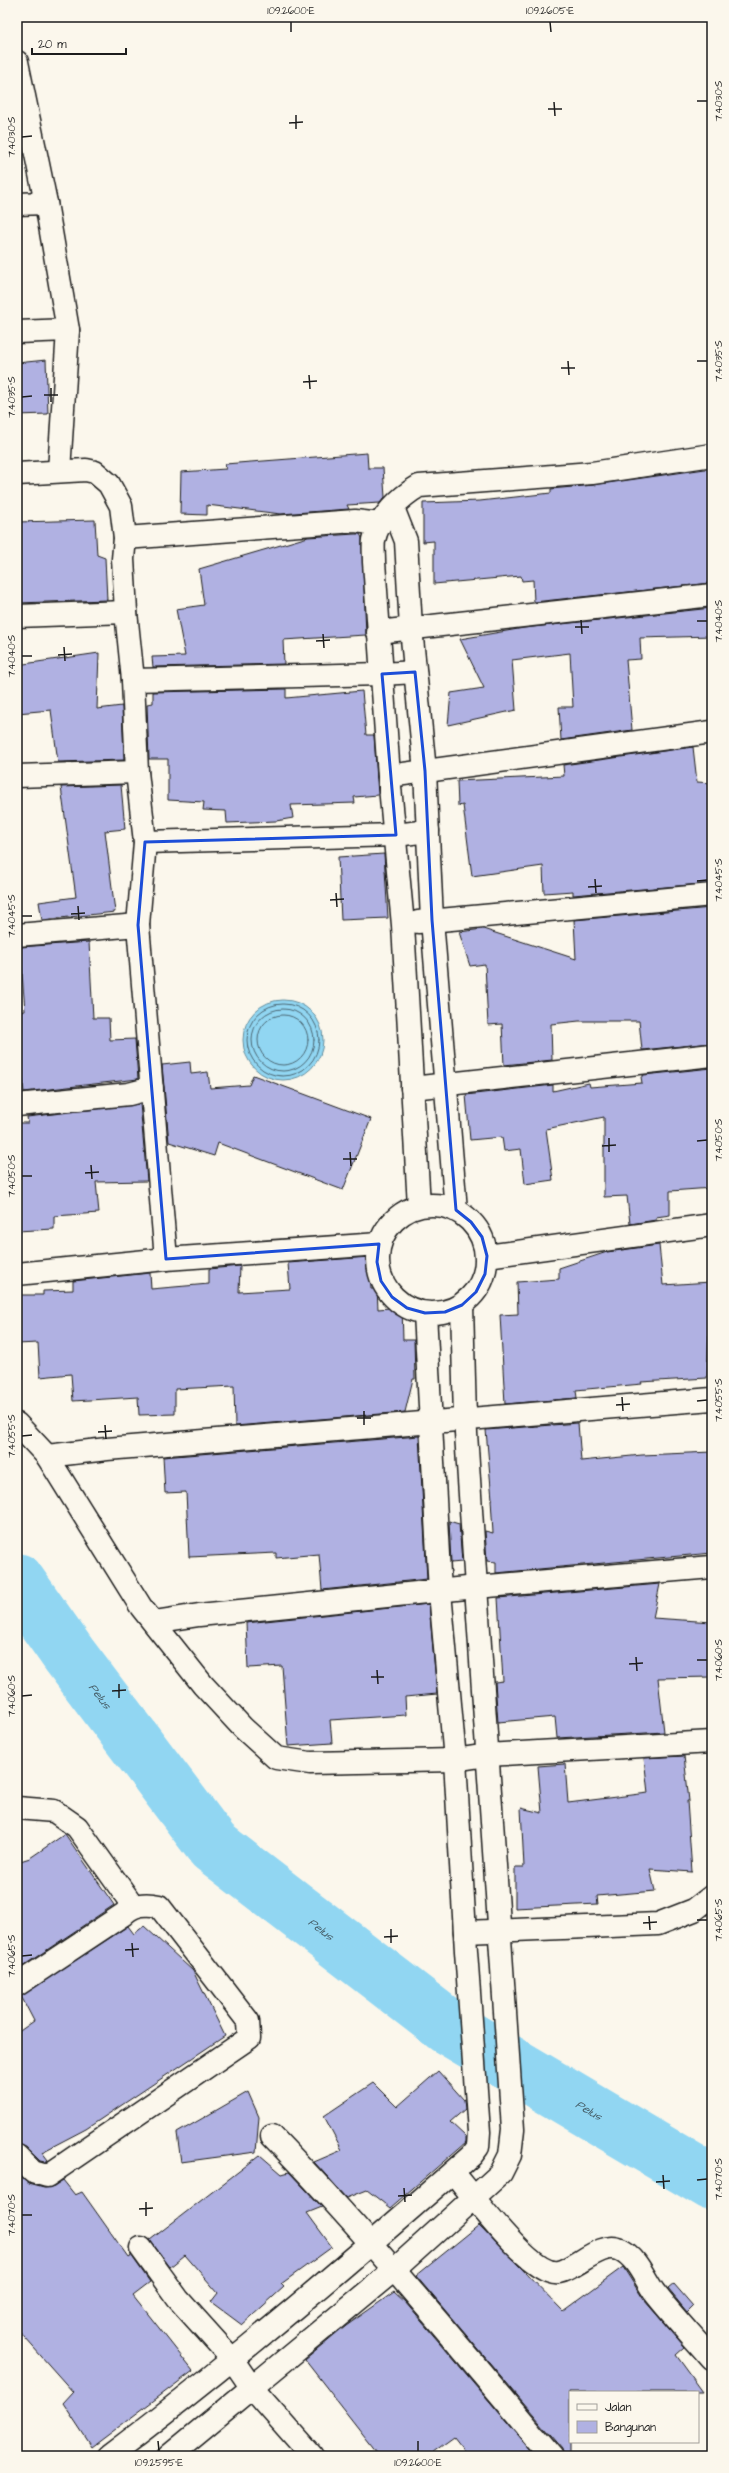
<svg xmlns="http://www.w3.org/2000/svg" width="729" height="2473" font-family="'Architects Daughter',sans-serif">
<rect width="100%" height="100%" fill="#fbf7ec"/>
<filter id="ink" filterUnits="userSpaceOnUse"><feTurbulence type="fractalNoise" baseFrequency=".025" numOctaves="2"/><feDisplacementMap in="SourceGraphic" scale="8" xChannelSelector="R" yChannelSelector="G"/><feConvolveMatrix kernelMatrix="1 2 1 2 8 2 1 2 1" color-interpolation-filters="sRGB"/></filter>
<g filter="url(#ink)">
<circle fill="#91d6f2" stroke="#628c9c" cx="283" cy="1040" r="40"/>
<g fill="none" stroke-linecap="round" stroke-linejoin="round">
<g stroke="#4b6672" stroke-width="1">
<circle cx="283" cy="1040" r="36"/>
<circle cx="283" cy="1040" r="31"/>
<circle cx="283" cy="1040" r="25"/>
</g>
<path stroke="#91d6f2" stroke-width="56" id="s1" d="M 17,1581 L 69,1655 L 213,1846 L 448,2027 L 712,2183"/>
</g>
<g fill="#b0b1e2" stroke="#1c1c1c">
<path d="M 46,360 L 48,414 L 17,415 L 17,363 Z"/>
<path d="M 367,453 L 368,468 L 383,468 L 385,497 L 380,503 L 347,505 L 349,509 L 281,514 L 207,505 L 207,515 L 180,514 L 181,472 L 226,469 L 225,464 Z"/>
<path d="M 712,468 L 712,583 L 534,602 L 533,580 L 522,581 L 521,576 L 434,584 L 434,541 L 423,542 L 423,503 L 480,501 L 551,493 L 551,489 L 594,485 Z"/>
<path d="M 95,520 L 97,555 L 105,558 L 107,600 L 17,603 L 17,522 Z"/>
<path d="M 355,534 L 360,534 L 362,538 L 366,635 L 283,640 L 284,664 L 153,667 L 152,657 L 185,656 L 176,609 L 204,605 L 199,569 L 308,537 Z"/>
<path d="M 712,608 L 712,636 L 640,638 L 641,659 L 626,660 L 632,730 L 561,740 L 559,707 L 573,707 L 570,653 L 512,660 L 516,710 L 448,725 L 451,693 L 484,688 L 460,639 L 524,628 Z"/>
<path d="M 99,653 L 97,709 L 122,706 L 124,760 L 58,762 L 51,710 L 17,713 L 17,665 Z"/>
<path d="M 286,689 L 286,698 L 362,691 L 366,735 L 374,735 L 378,795 L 354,797 L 355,803 L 291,805 L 293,818 L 276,821 L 227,823 L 226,811 L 203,810 L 204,802 L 168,800 L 168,759 L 149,759 L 147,704 L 153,703 L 153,692 Z"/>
<path d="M 693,747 L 697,782 L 712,783 L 712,883 L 573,895 L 573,891 L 544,893 L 543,866 L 472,876 L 463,805 L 458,806 L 457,781 L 564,776 L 563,765 Z"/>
<path d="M 121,785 L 125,829 L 105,831 L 115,912 L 42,920 L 39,902 L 76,897 L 61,787 Z"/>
<path d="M 384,854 L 388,918 L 341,920 L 338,857 Z"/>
<path d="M 712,908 L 712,1043 L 642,1050 L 639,1021 L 579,1021 L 551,1024 L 552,1060 L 504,1065 L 502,1024 L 488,1025 L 485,964 L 470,966 L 459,932 L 483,929 L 576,959 L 574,920 Z"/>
<path d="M 89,942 L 93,1018 L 109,1018 L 110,1040 L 135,1039 L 138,1079 L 24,1092 L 22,1074 L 17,1074 L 17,1012 L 25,1011 L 20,947 Z"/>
<path d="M 190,1062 L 191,1074 L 208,1072 L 210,1088 L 249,1085 L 253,1075 L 371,1119 L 343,1190 L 218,1143 L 214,1156 L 169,1142 L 162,1065 Z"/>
<path d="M 712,1068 L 712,1188 L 670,1191 L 670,1215 L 656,1217 L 656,1220 L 630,1224 L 627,1196 L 604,1197 L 604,1117 L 546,1129 L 553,1180 L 525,1184 L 521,1149 L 504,1151 L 502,1137 L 470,1140 L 466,1095 L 553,1085 L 553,1091 L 589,1083 L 590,1087 L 642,1083 L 641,1077 L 644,1075 Z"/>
<path d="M 140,1104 L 147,1181 L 96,1182 L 99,1213 L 54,1216 L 54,1229 L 17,1231 L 17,1123 L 28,1123 L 27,1117 Z"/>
<path d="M 659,1245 L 663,1285 L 711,1282 L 712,1328 L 709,1328 L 707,1378 L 641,1382 L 642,1384 L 576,1390 L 577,1398 L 505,1404 L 500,1315 L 518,1314 L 517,1282 L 559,1279 L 559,1268 L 607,1252 Z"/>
<path d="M 369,1257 L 371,1289 L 377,1289 L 378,1309 L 402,1307 L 403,1340 L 414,1340 L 415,1379 L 413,1379 L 405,1412 L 235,1426 L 234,1386 L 175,1389 L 175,1414 L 139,1415 L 138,1397 L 73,1401 L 71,1374 L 40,1377 L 38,1343 L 17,1344 L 17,1295 L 43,1295 L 43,1291 L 73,1290 L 73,1281 L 150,1273 L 151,1289 L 209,1284 L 209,1269 L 240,1266 L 239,1292 L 290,1289 L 288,1263 Z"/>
<path d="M 578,1423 L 581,1461 L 642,1455 L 712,1452 L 712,1553 L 496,1573 L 496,1562 L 487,1561 L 485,1531 L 493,1533 L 491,1499 L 492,1499 L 486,1430 Z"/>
<path d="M 419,1436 L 427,1579 L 322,1590 L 319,1554 L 276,1558 L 276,1553 L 189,1557 L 186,1492 L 165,1493 L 163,1457 Z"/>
<path d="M 449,1521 L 459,1524 L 462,1562 L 451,1563 Z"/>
<path d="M 660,1584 L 653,1618 L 712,1622 L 712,1677 L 658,1678 L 664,1732 L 557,1738 L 555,1717 L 498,1722 L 495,1682 L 503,1681 L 498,1598 Z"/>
<path d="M 429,1604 L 437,1694 L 405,1697 L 406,1715 L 330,1720 L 332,1743 L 288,1746 L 282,1666 L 248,1668 L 246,1623 Z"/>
<path d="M 684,1756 L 689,1801 L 687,1801 L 692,1872 L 650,1869 L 655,1891 L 597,1896 L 598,1904 L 515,1908 L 515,1867 L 524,1867 L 521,1808 L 542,1813 L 538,1766 L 565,1764 L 568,1803 L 648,1793 L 644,1758 Z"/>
<path d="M 65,1834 L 114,1905 L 17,1970 L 17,1862 L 30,1858 Z"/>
<path d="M 128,1926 L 134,1934 L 144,1926 L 193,1971 L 225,2036 L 86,2129 L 42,2152 L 48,2160 L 45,2162 L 40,2161 L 26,2147 L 17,2144 L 17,2033 L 34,2021 L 21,1996 Z"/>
<path d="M 438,2071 L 464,2100 L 465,2109 L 450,2122 L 466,2137 L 466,2142 L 390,2208 L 367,2190 L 347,2198 L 314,2162 L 342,2150 L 324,2116 L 373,2083 L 397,2107 Z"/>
<path d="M 248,2092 L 259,2117 L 256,2152 L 181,2162 L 177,2133 Z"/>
<path d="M 260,2155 L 282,2174 L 289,2172 L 322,2207 L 307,2213 L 332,2247 L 281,2284 L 284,2287 L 242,2325 L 211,2302 L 218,2293 L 185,2255 L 170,2267 L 150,2240 Z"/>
<path d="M 17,2174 L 29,2184 L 44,2188 L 54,2186 L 63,2180 L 75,2195 L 82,2192 L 128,2257 L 131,2255 L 150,2282 L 133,2295 L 193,2371 L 92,2447 L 63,2403 L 73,2392 L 17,2329 Z"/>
<path d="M 479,2225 L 563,2311 L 623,2267 L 644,2300 L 685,2347 L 676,2355 L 703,2392 L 570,2392 L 570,2456 L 564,2456 L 562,2448 L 416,2276 Z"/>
<path d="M 674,2284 L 693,2306 L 687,2312 L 668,2289 Z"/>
<path d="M 394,2292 L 405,2302 L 536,2456 L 468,2456 L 454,2438 L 429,2456 L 380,2456 L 305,2360 L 346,2326 Z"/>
</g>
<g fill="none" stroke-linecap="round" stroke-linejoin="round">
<g stroke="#1c1c1c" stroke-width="25">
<g id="minor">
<path d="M 17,62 L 46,203 L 68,330 L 59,471"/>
<path d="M 17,204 L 46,203"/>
<path d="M 17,332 L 68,330"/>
<path d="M 17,474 L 86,470 L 95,472 L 109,484 L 121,506 L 125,538 L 123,559 L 126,612 L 133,680 L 137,772 L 145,842 L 138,925 L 166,1259"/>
<path d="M 393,508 L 406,541 L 411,628 L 425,771 L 432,920 L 456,1210"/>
<path d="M 125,538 L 355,521 L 380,524"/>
<path d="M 17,616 L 126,612"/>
<path d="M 378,632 L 712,595"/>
<path d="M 133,680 L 382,674 L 415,672"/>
<path d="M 17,776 L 137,772"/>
<path d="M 389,776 L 712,732"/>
<path d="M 145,842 L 396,835 L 428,831"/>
<path d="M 418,922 L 712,895"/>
<path d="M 17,935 L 138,925"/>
<path d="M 412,1088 L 712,1055"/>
<path d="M 17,1105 L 129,1094 L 152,1088"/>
<circle cx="432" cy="1259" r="54"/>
<path d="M 419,1206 L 403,925 L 389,776 L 374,562 C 374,555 373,546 374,540 C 379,517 400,497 419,486 L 592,473 L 712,455"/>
<path d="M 487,1256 L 712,1225"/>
<path d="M 17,1274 L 166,1259 L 379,1244"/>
<path d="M 17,1424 L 47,1456 L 141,1607 L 203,1685 L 243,1728 L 276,1758 L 310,1763 L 455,1760 L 487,1755 L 712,1742"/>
<path d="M 47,1456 L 107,1449 L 712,1399"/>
<path d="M 154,1622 L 199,1615 L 476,1587 L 712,1567"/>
<path d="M 17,1808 L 54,1811 L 77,1827 L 129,1900 L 129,1908"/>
<path d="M 465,1932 L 658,1924 L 694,1910 L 712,1896"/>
<path d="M 17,1985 L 124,1914 C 133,1904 145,1903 159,1906 L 248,2021 L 249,2038 L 47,2176 L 33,2172 L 17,2156"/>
<path d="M 272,2136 C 371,2238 460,2348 552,2456"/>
<path d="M 453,2172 C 470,2192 531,2277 559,2272 C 576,2269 602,2240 621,2250 C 637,2258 644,2278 654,2292 C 672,2315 693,2337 712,2359"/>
<path d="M 141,2248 L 178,2299 L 232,2359 L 252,2388 L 312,2456"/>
<path d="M 109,2456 C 235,2361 354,2259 472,2155 L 478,2147 L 479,2132 L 466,1951 L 455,1760 L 440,1592 L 425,1313"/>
<path d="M 169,2456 L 394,2270 L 501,2173 L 510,2155 L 513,2129 L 476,1587 L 465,1418 L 462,1305"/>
</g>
</g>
<use href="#minor" stroke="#fbf7ec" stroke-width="22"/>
</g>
</g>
<path fill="none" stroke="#1d4ed8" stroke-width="3" stroke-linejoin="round" d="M 415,672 L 425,771 L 432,920 L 456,1210 L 471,1222 L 482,1237 L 487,1256 L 485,1274 L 476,1292 L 462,1305 L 445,1312 L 425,1313 L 407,1308 L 392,1297 L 381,1281 L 377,1262 L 379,1244 L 166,1259 L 138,925 L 145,842 L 396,835 L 382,674 Z"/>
<path fill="none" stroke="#1c1c1c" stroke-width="1.5" d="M 291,22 L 291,32M 550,22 L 551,32M 697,101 L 707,101M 554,102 L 555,116M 548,109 L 562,109M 296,115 L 296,129M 289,123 L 303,122M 22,137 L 32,136M 568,361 L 569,375M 697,361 L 707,361M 561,368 L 575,368M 309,375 L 310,389M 303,382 L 317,381M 51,388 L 51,402M 44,395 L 58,395M 22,397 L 32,396M 581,620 L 582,634M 697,621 L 707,621M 575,627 L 589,627M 323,634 L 324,648M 316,641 L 330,640M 64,647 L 65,661M 58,655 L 72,654M 22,656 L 32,656M 595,879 L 596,893M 697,881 L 707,880M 588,887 L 602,886M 336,893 L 337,907M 330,900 L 344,899M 78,906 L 79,920M 71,914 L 85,913M 22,916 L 32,916M 609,1138 L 609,1152M 697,1141 L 707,1140M 602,1146 L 616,1145M 350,1152 L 351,1166M 343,1159 L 357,1159M 91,1165 L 92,1179M 85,1173 L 99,1172M 22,1176 L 32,1176M 622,1397 L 623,1411M 697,1401 L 707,1400M 616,1405 L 630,1404M 364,1411 L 364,1425M 357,1418 L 371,1418M 105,1425 L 106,1439M 98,1432 L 112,1431M 22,1436 L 32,1435M 636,1657 L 637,1671M 697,1660 L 707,1660M 629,1664 L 643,1663M 377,1670 L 378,1684M 371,1677 L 384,1677M 119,1684 L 119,1698M 112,1691 L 126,1690M 22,1696 L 32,1695M 649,1916 L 650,1930M 697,1920 L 707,1920M 643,1923 L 657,1922M 391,1929 L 391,1943M 384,1937 L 398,1936M 132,1943 L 133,1957M 125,1950 L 139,1949M 22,1956 L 32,1955M 663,2175 L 664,2189M 697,2180 L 707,2179M 656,2182 L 670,2181M 404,2188 L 405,2202M 398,2196 L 412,2195M 146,2202 L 146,2216M 139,2209 L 153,2208M 22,2215 L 32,2215M 158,2441 L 159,2451M 418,2441 L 418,2451"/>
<g text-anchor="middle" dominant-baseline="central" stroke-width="3.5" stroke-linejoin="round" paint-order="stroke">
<g font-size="12" font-style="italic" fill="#455d67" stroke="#fbf7ec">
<text stroke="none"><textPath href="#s1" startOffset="142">Pelus</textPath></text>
<text stroke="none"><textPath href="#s1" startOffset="466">Pelus</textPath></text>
<text stroke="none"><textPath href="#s1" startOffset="790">Pelus</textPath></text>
</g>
</g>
<rect width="729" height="2473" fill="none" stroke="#fbf7ec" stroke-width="44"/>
<rect x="569" y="2391" width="130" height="52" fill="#fbf7ec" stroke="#a29f99"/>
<rect x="577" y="2404" width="20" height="6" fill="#fbf7ec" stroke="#a29f99"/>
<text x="605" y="2411" font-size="12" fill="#1c1c1c">Jalan</text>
<rect x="577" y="2421" width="20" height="12" fill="#b0b1e2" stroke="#a29f99"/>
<text x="605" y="2431" font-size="12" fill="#1c1c1c">Bangunan</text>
<path d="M32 48v6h94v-6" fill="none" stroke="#1c1c1c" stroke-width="2"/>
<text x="38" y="48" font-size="12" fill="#1c1c1c" stroke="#fbf7ec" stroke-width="3" paint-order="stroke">20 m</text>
<rect x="22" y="22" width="685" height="2429" fill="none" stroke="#1c1c1c" stroke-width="1.5"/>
<g font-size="10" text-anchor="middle" fill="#1c1c1c">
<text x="291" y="14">109.2600°E</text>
<text x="550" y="14">109.2605°E</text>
<text transform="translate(718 101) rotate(-90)" y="4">7.4030°S</text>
<text transform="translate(11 137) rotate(-90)" y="4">7.4030°S</text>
<text transform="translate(718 361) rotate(-90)" y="4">7.4035°S</text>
<text transform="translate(11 397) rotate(-90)" y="4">7.4035°S</text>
<text transform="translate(718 621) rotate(-90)" y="4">7.4040°S</text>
<text transform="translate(11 656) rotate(-90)" y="4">7.4040°S</text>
<text transform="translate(718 880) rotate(-90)" y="4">7.4045°S</text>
<text transform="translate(11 916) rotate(-90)" y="4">7.4045°S</text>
<text transform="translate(718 1140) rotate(-90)" y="4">7.4050°S</text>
<text transform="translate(11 1176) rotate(-90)" y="4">7.4050°S</text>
<text transform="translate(718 1400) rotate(-90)" y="4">7.4055°S</text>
<text transform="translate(11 1436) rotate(-90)" y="4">7.4055°S</text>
<text transform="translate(718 1660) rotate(-90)" y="4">7.4060°S</text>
<text transform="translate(11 1696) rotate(-90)" y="4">7.4060°S</text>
<text transform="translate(718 1920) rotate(-90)" y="4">7.4065°S</text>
<text transform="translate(11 1956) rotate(-90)" y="4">7.4065°S</text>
<text transform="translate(718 2179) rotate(-90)" y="4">7.4070°S</text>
<text transform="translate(11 2215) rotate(-90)" y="4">7.4070°S</text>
<text x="159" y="2466">109.2595°E</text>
<text x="418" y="2466">109.2600°E</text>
</g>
</svg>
